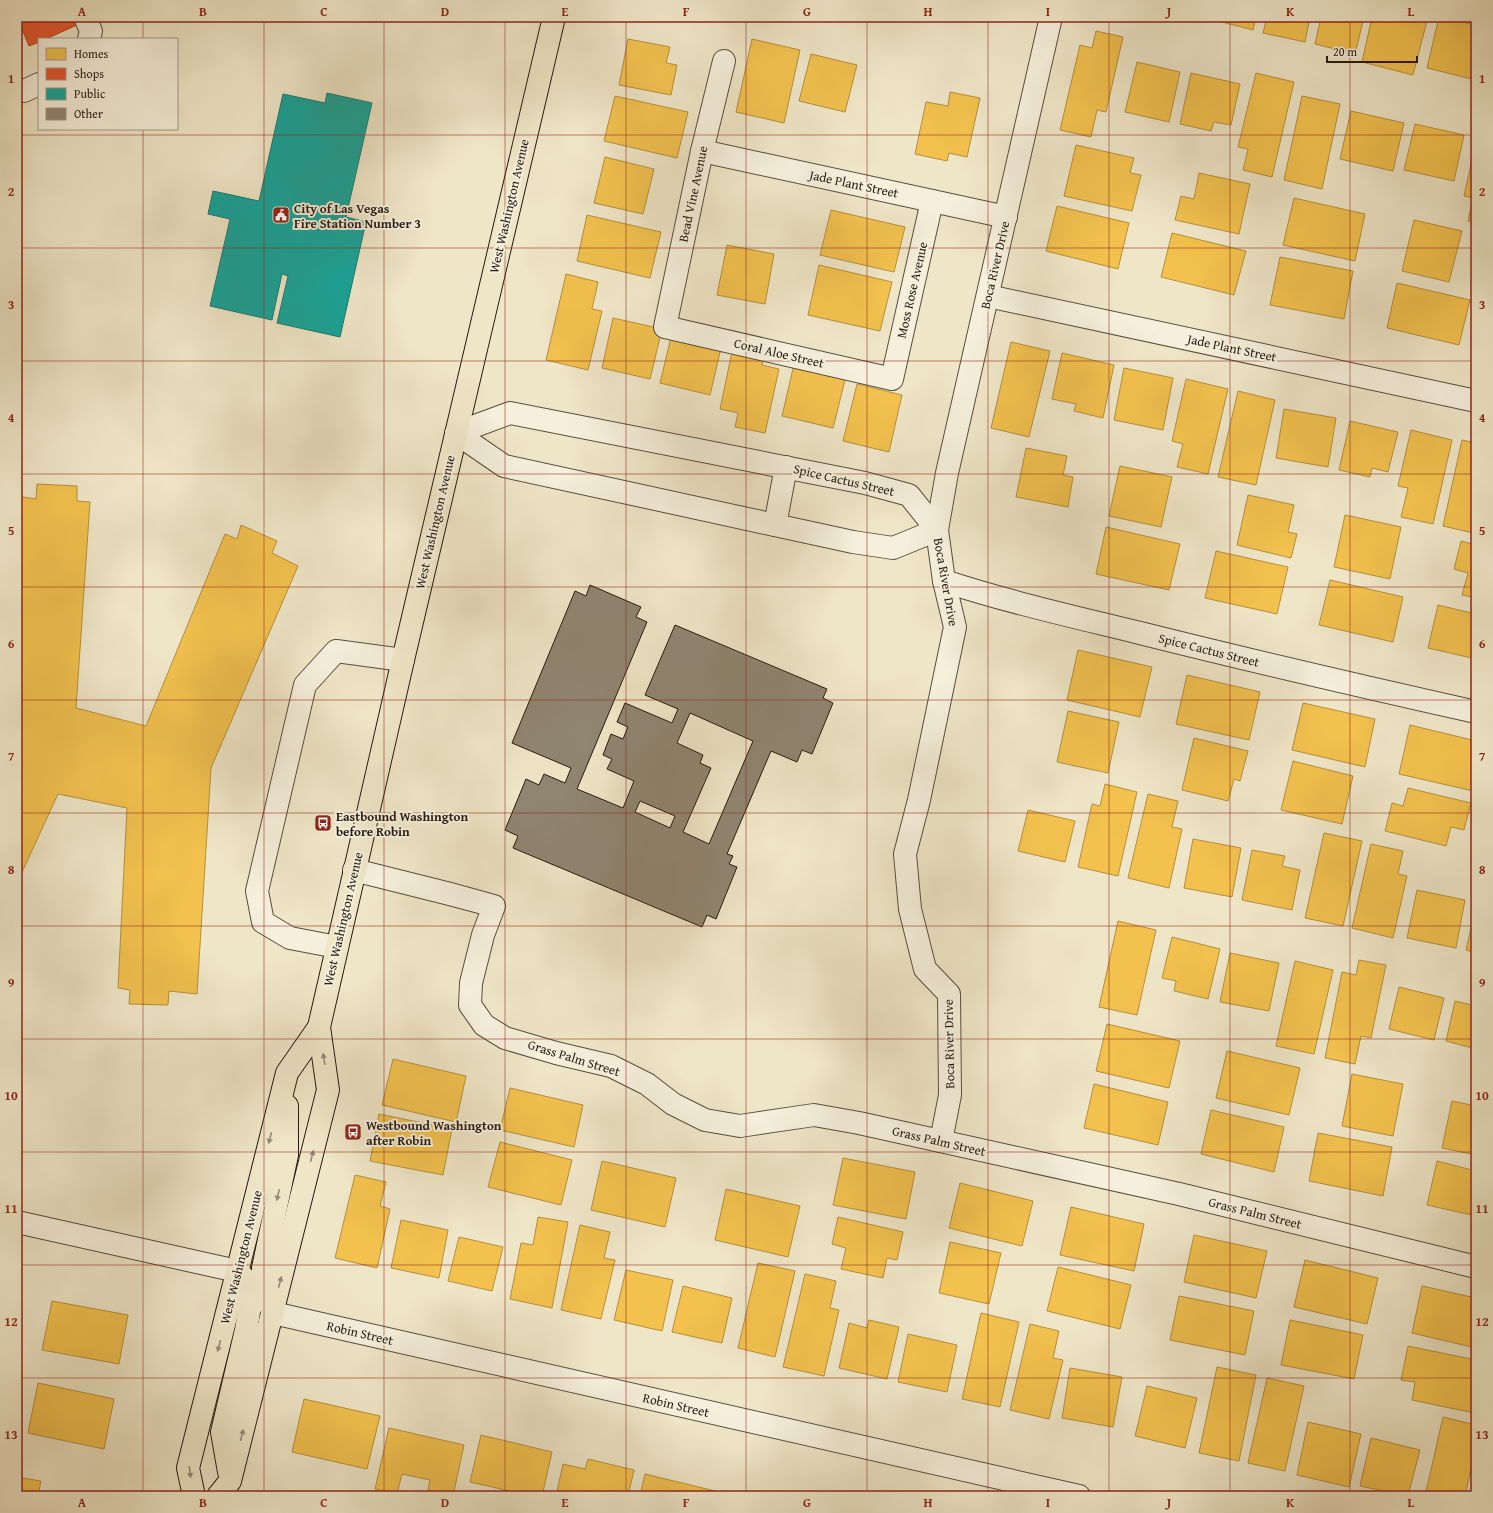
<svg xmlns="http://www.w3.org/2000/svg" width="1493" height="1513" font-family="'Gentium Book Plus',serif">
<rect width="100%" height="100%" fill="#efe6c7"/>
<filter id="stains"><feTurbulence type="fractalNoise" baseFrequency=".005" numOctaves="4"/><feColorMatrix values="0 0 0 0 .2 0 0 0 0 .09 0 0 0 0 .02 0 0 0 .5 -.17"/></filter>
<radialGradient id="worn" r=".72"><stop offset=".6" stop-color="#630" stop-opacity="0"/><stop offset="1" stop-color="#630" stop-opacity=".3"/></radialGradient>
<g fill="#f2c14e" stroke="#b58f3d">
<path d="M 1203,17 L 1256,17 L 1253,30 Z"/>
<path d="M 1267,17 L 1310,17 L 1305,42 L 1263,33 Z"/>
<path d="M 1321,17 L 1364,17 L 1355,54 L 1315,44 Z"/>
<path d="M 1372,17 L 1428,17 L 1413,75 L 1362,62 Z"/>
<path d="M 1439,17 L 1476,25 L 1476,80 L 1427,68 Z"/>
<path d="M 1096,31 L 1123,37 L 1106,112 L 1097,110 L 1091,137 L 1060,130 L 1080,45 L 1092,48 Z"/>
<path d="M 628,39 L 670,47 L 666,63 L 677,65 L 671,95 L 619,85 Z"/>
<path d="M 752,39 L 800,50 L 784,123 L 736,112 Z"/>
<path d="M 811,54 L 857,65 L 845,112 L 799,101 Z"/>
<path d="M 1137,62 L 1180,72 L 1169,122 L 1125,112 Z"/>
<path d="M 1191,73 L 1240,84 L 1231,125 L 1214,122 L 1211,131 L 1180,124 Z"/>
<path d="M 1256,73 L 1294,82 L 1272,177 L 1243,170 L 1248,149 L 1238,147 Z"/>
<path d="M 950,92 L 980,98 L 967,157 L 949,153 L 947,161 L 915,154 L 926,102 L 948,106 Z"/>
<path d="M 615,96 L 688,112 L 677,158 L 604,141 Z"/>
<path d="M 1302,96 L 1340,104 L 1322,189 L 1284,180 Z"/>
<path d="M 1351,111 L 1404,123 L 1393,171 L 1340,159 Z"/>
<path d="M 1415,124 L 1464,135 L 1454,181 L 1404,170 Z"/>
<path d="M 1476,142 L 1476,223 L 1468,221 L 1473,198 L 1464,196 Z"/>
<path d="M 1076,145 L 1134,158 L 1130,173 L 1141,175 L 1132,211 L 1064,196 Z"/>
<path d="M 605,157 L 654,169 L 643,214 L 594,203 Z"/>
<path d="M 1199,173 L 1250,184 L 1239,234 L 1175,220 L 1181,196 L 1194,199 Z"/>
<path d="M 1294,198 L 1365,214 L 1355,261 L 1283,245 Z"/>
<path d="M 1057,206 L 1129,223 L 1118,269 L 1046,251 Z"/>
<path d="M 831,210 L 905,227 L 894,272 L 820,255 Z"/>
<path d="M 587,215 L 661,232 L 650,278 L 577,261 Z"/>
<path d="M 1414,220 L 1462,231 L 1449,282 L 1402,271 Z"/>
<path d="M 1172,233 L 1246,251 L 1234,295 L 1161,277 Z"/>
<path d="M 727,245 L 774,254 L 765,304 L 717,295 Z"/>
<path d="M 1280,257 L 1353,271 L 1344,319 L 1270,305 Z"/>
<path d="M 819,265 L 892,282 L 880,331 L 808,315 Z"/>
<path d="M 566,274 L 598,282 L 592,309 L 602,311 L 588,370 L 546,360 Z"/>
<path d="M 1397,283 L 1470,300 L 1459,345 L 1387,328 Z"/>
<path d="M 613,318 L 662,329 L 650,379 L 602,368 Z"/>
<path d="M 672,333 L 722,344 L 710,395 L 660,383 Z"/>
<path d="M 1011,342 L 1050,351 L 1029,437 L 991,428 Z"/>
<path d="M 733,347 L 765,353 L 762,365 L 779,369 L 765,433 L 735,427 L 738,413 L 720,409 Z"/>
<path d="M 1062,353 L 1114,365 L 1103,418 L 1074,411 L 1076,404 L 1052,399 Z"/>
<path d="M 795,360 L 847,372 L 833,428 L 782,416 Z"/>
<path d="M 1124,368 L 1173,378 L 1163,430 L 1114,420 Z"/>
<path d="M 1186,379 L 1228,389 L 1208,474 L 1177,467 L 1183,444 L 1172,441 Z"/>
<path d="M 857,384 L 902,395 L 889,452 L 843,441 Z"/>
<path d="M 1238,391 L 1275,400 L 1256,485 L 1218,477 Z"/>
<path d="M 1284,409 L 1336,418 L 1328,467 L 1276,458 Z"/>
<path d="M 1350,421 L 1398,432 L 1388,472 L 1372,468 L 1370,477 L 1339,470 Z"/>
<path d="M 1411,430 L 1452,440 L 1433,524 L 1401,517 L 1408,488 L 1398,486 Z"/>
<path d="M 1462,440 L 1476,443 L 1476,520 L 1473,533 L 1443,526 Z"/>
<path d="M 1026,448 L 1067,456 L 1063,475 L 1073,477 L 1068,507 L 1016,497 Z"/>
<path d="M 1120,466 L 1172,477 L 1161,527 L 1109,516 Z"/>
<path d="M 37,484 L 77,486 L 77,501 L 90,502 L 76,708 L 146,726 L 225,534 L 237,539 L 241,525 L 277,541 L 272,553 L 298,566 L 211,768 L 197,994 L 169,991 L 168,1005 L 129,1004 L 130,990 L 118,988 L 127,808 L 58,794 L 17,883 L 17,496 L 36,499 Z"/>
<path d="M 1248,495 L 1294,505 L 1288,532 L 1297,534 L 1291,558 L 1237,545 Z"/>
<path d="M 1345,515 L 1401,527 L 1390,579 L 1334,567 Z"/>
<path d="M 1106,527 L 1180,544 L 1169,590 L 1096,574 Z"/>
<path d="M 1461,541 L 1476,545 L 1476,598 L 1462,595 L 1468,573 L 1454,569 Z"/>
<path d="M 1216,551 L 1288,567 L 1277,614 L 1205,598 Z"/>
<path d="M 1330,580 L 1403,597 L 1393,642 L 1319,625 Z"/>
<path d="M 1438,605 L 1476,614 L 1476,659 L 1428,648 Z"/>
<path d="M 1078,650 L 1152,667 L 1140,717 L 1067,700 Z"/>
<path d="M 1187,675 L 1260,692 L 1249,740 L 1176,724 Z"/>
<path d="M 1303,703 L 1375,719 L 1365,767 L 1292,750 Z"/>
<path d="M 1068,711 L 1119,722 L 1108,773 L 1057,762 Z"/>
<path d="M 1410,725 L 1476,741 L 1476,778 L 1473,791 L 1399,774 Z"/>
<path d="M 1194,738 L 1248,751 L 1240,781 L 1234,779 L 1228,801 L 1182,790 Z"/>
<path d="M 1293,761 L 1353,776 L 1342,824 L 1281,810 Z"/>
<path d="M 1105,784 L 1137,792 L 1118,876 L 1078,867 L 1092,804 L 1100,806 Z"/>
<path d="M 1408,788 L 1471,803 L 1464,830 L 1451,827 L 1446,846 L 1385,831 L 1392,803 L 1403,806 Z"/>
<path d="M 1148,794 L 1178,801 L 1172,827 L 1182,829 L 1169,888 L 1128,878 Z"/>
<path d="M 1028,810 L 1075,821 L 1065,862 L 1018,851 Z"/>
<path d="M 1324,833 L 1362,841 L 1343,926 L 1305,918 Z"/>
<path d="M 1193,839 L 1241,848 L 1232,897 L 1184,888 Z"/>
<path d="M 1371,844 L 1403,851 L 1398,874 L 1407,876 L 1393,938 L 1352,928 Z"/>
<path d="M 1252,850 L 1285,856 L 1282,866 L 1300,870 L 1292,910 L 1242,900 Z"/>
<path d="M 1417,890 L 1465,900 L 1456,948 L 1407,938 Z"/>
<path d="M 1476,906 L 1476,953 L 1466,950 Z"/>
<path d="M 1118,921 L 1156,930 L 1137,1015 L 1099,1007 Z"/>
<path d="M 1172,937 L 1220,949 L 1208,999 L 1174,991 L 1176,981 L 1162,978 Z"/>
<path d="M 1230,953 L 1279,963 L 1269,1011 L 1220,1002 Z"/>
<path d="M 1359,960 L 1386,965 L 1371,1038 L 1361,1036 L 1355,1064 L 1325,1058 L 1342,972 L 1356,975 Z"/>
<path d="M 1295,961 L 1333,970 L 1314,1054 L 1276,1046 Z"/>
<path d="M 1399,987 L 1444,998 L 1434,1040 L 1389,1029 Z"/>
<path d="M 1455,1001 L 1476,1006 L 1476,1049 L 1446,1041 Z"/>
<path d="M 1107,1024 L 1180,1041 L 1169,1088 L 1096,1071 Z"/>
<path d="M 1227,1051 L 1300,1068 L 1289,1115 L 1216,1098 Z"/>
<path d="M 393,1059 L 466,1076 L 456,1122 L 382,1105 Z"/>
<path d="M 1352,1074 L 1403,1084 L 1393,1136 L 1342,1126 Z"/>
<path d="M 1094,1084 L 1168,1102 L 1158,1145 L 1084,1128 Z"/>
<path d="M 510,1088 L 583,1105 L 574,1147 L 500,1130 Z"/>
<path d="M 1452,1101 L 1476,1106 L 1476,1155 L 1442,1148 Z"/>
<path d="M 1211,1110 L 1284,1127 L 1274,1172 L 1201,1154 Z"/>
<path d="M 379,1114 L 452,1129 L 443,1175 L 370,1161 Z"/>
<path d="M 1318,1133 L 1392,1147 L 1383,1196 L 1309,1181 Z"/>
<path d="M 500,1142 L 572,1160 L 561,1205 L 488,1187 Z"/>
<path d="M 843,1158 L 915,1172 L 906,1219 L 833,1205 Z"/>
<path d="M 602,1161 L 676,1178 L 665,1227 L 591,1210 Z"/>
<path d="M 1437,1161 L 1476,1171 L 1476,1216 L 1427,1205 Z"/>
<path d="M 355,1175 L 386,1182 L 380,1206 L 390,1209 L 377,1268 L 335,1258 Z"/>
<path d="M 960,1183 L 1033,1201 L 1022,1246 L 949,1228 Z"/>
<path d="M 726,1189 L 800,1206 L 788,1257 L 715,1240 Z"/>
<path d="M 1071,1207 L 1144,1224 L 1134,1271 L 1060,1255 Z"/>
<path d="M 538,1217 L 568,1222 L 552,1308 L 510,1299 L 521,1243 L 533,1245 Z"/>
<path d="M 838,1217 L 903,1232 L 897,1260 L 887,1258 L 883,1278 L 841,1269 L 846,1248 L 832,1244 Z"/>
<path d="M 401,1220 L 448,1230 L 439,1278 L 391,1268 Z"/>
<path d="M 580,1225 L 610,1232 L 604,1258 L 615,1260 L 601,1319 L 561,1310 Z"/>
<path d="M 1194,1235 L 1267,1251 L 1256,1298 L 1184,1282 Z"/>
<path d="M 459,1237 L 503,1247 L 492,1291 L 448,1281 Z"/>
<path d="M 950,1242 L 1001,1253 L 989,1304 L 939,1293 Z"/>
<path d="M 1305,1260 L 1378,1278 L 1367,1324 L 1294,1307 Z"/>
<path d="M 758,1263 L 795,1271 L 775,1357 L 738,1348 Z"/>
<path d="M 1058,1267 L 1131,1285 L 1120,1329 L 1047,1311 Z"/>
<path d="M 626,1270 L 673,1280 L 662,1331 L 614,1320 Z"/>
<path d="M 805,1274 L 836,1281 L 830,1308 L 839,1310 L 824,1376 L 783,1367 Z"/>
<path d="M 683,1286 L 732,1298 L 722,1343 L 672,1332 Z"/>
<path d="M 1422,1286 L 1476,1298 L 1476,1348 L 1412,1333 Z"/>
<path d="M 1179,1296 L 1254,1311 L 1245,1355 L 1170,1340 Z"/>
<path d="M 52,1301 L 128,1315 L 119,1364 L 42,1350 Z"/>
<path d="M 981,1313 L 1019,1322 L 1000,1407 L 962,1399 Z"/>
<path d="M 869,1320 L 899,1327 L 887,1379 L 839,1368 L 849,1323 L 867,1328 Z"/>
<path d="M 1290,1320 L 1363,1335 L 1354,1379 L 1281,1365 Z"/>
<path d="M 1030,1324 L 1059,1331 L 1053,1358 L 1063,1360 L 1049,1419 L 1010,1410 Z"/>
<path d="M 908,1334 L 957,1345 L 947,1392 L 898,1382 Z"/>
<path d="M 1408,1346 L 1476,1360 L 1476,1402 L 1474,1413 L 1412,1400 L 1415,1382 L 1401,1380 Z"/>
<path d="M 1217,1367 L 1256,1375 L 1239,1461 L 1199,1453 Z"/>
<path d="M 1070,1368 L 1122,1377 L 1113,1427 L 1062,1418 Z"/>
<path d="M 1267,1378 L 1304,1386 L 1285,1471 L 1248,1463 Z"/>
<path d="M 38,1383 L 114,1399 L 104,1449 L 28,1433 Z"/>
<path d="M 1147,1386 L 1197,1398 L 1185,1448 L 1135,1436 Z"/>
<path d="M 304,1399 L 380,1416 L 367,1469 L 292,1452 Z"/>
<path d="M 1443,1417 L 1476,1425 L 1476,1446 L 1465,1496 L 1425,1496 Z"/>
<path d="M 1308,1422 L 1361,1434 L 1349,1487 L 1297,1475 Z"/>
<path d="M 389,1428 L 464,1445 L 453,1496 L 428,1490 L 430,1480 L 402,1474 L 397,1494 L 375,1489 Z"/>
<path d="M 481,1435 L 552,1452 L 542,1496 L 532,1496 L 470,1482 Z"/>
<path d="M 1371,1438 L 1420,1450 L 1408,1496 L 1360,1486 Z"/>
<path d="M 588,1459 L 634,1470 L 628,1496 L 556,1496 L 563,1464 L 585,1469 Z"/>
<path d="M 645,1474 L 719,1492 L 718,1496 L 640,1496 Z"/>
<path d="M 17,1477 L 41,1481 L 38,1496 L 17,1496 Z"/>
</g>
<path fill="#e4572e" stroke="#ab4526" d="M 17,17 L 76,17 L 79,24 L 46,39 L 39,39 L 39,42 L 29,46 Z"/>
<path fill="#17a398" stroke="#1c7a70" d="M 327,93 L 372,103 L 346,217 L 366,222 L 340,337 L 277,323 L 288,276 L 282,274 L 272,320 L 210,306 L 230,219 L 208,214 L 213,191 L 259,201 L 283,94 L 325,103 Z"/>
<path fill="#8f8571" stroke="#261b14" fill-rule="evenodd" d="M 590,585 L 641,607 L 636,617 L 647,622 L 577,789 L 623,808 L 634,781 L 607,769 L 612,759 L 603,755 L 611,734 L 623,739 L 628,727 L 617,722 L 625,703 L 672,723 L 678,709 L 645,695 L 675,625 L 827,689 L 823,698 L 833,703 L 812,754 L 802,750 L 797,762 L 771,751 L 727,854 L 733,856 L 729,864 L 737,867 L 716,919 L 707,915 L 702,927 L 513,848 L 518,836 L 505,830 L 526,779 L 539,785 L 544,774 L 565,783 L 571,768 L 512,743 L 575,591 L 586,596 ZM 690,713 L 753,741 L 709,844 L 683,832 L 711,768 L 700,763 L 703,755 L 677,743 ZM 640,801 L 675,816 L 670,828 L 635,812 Z"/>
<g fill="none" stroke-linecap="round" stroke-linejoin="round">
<g stroke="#584e41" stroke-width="24">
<g id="minor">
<path d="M 85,17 L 91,31 L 89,39"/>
<path d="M 724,61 L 702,151 L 665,327 L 892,379 L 932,201"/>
<path d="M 17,90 L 24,91 L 39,84"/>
<path d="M 702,151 L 1006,217"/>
<path d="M 988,296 L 1476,401"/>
<path d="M 510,413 L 865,483 L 909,495 L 937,530 L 893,548 L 853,542 L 504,466 L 456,433 Z"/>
<path d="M 775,525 L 786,467"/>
<path d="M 944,581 C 1008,602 1075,617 1140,633 C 1252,661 1364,687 1476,712"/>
<path d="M 354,870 L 450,894 L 494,906 L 483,935 L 471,983 L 470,1005 L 484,1025 L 505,1038 L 556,1053 L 611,1066 L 647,1084 L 673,1104 L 705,1120 L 740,1126 L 814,1115 L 859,1123 L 1179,1194 L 1476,1267"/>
<path d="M 337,947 L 290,938 L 263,922 L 257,891 L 305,685 L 336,651 L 403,660"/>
<path d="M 941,1141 L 950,1095 L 949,994 L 925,969 L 910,909 L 905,854 L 919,800 L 955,627 L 944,581 L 937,530 L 947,473 L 1051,17"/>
<path d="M 17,1222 L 237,1271"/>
<path d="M 273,1313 L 1079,1496"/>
</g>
</g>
<g stroke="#261b14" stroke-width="24">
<g id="major">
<path d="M 273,1313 C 266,1298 263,1285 263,1268 L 287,1155 L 287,1106"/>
<path d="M 229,1472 L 222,1432 L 246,1330 L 250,1306 L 248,1289 L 244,1278 L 237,1271"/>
<path d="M 194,1496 L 188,1468 L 287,1073 L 319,1027"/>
<path d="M 218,1496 L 230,1481 L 328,1090 L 319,1027 L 403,660 L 554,17"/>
</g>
</g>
<use href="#minor" stroke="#f5efdb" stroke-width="22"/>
<use href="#major" stroke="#efe6c7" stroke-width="22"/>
</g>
<defs><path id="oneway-solid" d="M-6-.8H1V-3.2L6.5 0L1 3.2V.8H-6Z"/></defs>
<g fill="#958b76">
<use href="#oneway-solid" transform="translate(324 1059) rotate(-99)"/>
<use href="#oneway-solid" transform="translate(270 1138) rotate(104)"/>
<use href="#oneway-solid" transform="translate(312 1156) rotate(-76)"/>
<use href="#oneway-solid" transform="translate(278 1195) rotate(103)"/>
<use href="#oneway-solid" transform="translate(280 1282) rotate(-76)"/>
<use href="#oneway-solid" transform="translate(219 1346) rotate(104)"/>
<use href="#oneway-solid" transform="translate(242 1435) rotate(-76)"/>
<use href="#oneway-solid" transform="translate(190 1472) rotate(83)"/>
</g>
<path fill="none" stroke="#8f2418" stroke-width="1" stroke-opacity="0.55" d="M 143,17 L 143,39M 264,17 L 264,1496M 384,17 L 384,1496M 505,17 L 505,1496M 626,17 L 626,1496M 746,17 L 746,1496M 867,17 L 867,1496M 988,17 L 988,1496M 1109,17 L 1109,1496M 1230,17 L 1230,1496M 1350,17 L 1350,1496M 143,129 L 143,1496M 17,135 L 1476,135M 17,248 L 1476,248M 17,361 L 1476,361M 17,474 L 1476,474M 17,587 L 1476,587M 17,700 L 1476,700M 17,813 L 1476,813M 17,926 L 1476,926M 17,1039 L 1476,1039M 17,1152 L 1476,1152M 17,1265 L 1476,1265M 17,1378 L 1476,1378"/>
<defs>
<g id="civic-square" transform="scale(0.9)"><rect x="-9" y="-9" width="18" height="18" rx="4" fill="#8f2418" stroke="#f5efdb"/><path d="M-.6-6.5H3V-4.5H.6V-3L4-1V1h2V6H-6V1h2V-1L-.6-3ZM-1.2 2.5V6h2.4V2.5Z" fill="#fff"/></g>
<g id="bus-square" transform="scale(0.9)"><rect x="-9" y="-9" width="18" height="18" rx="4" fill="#8f2418" stroke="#f5efdb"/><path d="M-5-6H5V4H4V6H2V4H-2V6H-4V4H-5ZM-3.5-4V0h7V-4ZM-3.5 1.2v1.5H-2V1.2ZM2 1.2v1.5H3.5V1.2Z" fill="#fff"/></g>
</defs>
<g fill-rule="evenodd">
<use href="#civic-square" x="281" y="215"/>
<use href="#bus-square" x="323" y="823"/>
<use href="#bus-square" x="353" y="1132"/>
</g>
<g text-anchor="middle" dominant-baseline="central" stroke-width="4" stroke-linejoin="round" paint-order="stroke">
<g font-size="13" fill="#261b14" stroke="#f5efdb">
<text transform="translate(854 184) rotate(12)">Jade Plant Street</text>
<text transform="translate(693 194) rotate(-78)">Bead Vine Avenue</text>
<text transform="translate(509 206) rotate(-77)">West Washington Avenue</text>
<text transform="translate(995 265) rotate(-77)">Boca River Drive</text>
<text transform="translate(912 290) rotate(-77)">Moss Rose Avenue</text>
<text transform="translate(1232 348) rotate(12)">Jade Plant Street</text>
<text transform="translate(779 353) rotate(13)">Coral Aloe Street</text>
<text transform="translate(844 480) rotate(13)">Spice Cactus Street</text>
<text transform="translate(435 522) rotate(-77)">West Washington Avenue</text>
<text transform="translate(946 582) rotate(80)">Boca River Drive</text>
<text transform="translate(1209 650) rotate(14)">Spice Cactus Street</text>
<text transform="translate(343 919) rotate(-77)">West Washington Avenue</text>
<text transform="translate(949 1044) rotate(-91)">Boca River Drive</text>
<text transform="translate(574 1058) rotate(17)">Grass Palm Street</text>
<text transform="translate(939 1141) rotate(13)">Grass Palm Street</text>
<text transform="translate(1255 1213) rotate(14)">Grass Palm Street</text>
<text transform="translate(241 1257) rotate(-76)">West Washington Avenue</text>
<text transform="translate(360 1333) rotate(13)">Robin Street</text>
<text transform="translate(676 1405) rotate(13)">Robin Street</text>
</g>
<g font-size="13" font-weight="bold" fill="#261b14" stroke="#f5efdb" text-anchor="start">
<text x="294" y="208">City of Las Vegas<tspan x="294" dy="15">Fire Station Number 3</tspan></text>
<text x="336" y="816">Eastbound Washington<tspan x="336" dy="15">before Robin</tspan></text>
<text x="366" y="1125">Westbound Washington<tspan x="366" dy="15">after Robin</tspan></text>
</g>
</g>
<rect width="1493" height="1513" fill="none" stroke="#efe6c7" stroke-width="44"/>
<rect x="38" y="38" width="140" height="92" fill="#f5efdb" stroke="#a29a8b"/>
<rect x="46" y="48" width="20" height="12" fill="#f2c14e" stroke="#a29a8b"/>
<text x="74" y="58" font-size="12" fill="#261b14">Homes</text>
<rect x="46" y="68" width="20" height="12" fill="#e4572e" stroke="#a29a8b"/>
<text x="74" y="78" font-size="12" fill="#261b14">Shops</text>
<rect x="46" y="88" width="20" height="12" fill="#17a398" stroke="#a29a8b"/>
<text x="74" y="98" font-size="12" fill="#261b14">Public</text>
<rect x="46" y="108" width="20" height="12" fill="#8f8571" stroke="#a29a8b"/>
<text x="74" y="118" font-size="12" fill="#261b14">Other</text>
<path d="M1327 56v6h90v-6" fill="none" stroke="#261b14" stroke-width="2"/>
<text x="1333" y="56" font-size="12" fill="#261b14" stroke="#f5efdb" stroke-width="3" paint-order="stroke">20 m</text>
<rect x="22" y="22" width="1449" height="1469" fill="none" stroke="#8f2418" stroke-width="1.5"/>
<g font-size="13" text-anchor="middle" font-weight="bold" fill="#8f2418">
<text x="82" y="16">A</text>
<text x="203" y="16">B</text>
<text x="324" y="16">C</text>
<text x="445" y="16">D</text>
<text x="565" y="16">E</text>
<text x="686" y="16">F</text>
<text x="807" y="16">G</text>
<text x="928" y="16">H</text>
<text x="1048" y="16">I</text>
<text x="1169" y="16">J</text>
<text x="1290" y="16">K</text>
<text x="1411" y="16">L</text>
<text x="11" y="83">1</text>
<text x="1482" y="83">1</text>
<text x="11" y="196">2</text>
<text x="1482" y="196">2</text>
<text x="11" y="309">3</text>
<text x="1482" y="309">3</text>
<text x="11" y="422">4</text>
<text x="1482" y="422">4</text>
<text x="11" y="535">5</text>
<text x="1482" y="535">5</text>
<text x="11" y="648">6</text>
<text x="1482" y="648">6</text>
<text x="11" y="761">7</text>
<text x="1482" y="761">7</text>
<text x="11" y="874">8</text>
<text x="1482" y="874">8</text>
<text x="11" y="987">9</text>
<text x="1482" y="987">9</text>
<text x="11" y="1100">10</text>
<text x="1482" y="1100">10</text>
<text x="11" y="1213">11</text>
<text x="1482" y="1213">11</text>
<text x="11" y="1326">12</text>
<text x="1482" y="1326">12</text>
<text x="11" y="1439">13</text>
<text x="1482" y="1439">13</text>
<text x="82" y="1507">A</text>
<text x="203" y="1507">B</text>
<text x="324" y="1507">C</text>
<text x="445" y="1507">D</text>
<text x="565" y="1507">E</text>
<text x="686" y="1507">F</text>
<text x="807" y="1507">G</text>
<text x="928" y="1507">H</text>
<text x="1048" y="1507">I</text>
<text x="1169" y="1507">J</text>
<text x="1290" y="1507">K</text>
<text x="1411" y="1507">L</text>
</g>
<rect width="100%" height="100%" filter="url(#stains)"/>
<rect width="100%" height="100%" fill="url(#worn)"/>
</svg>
